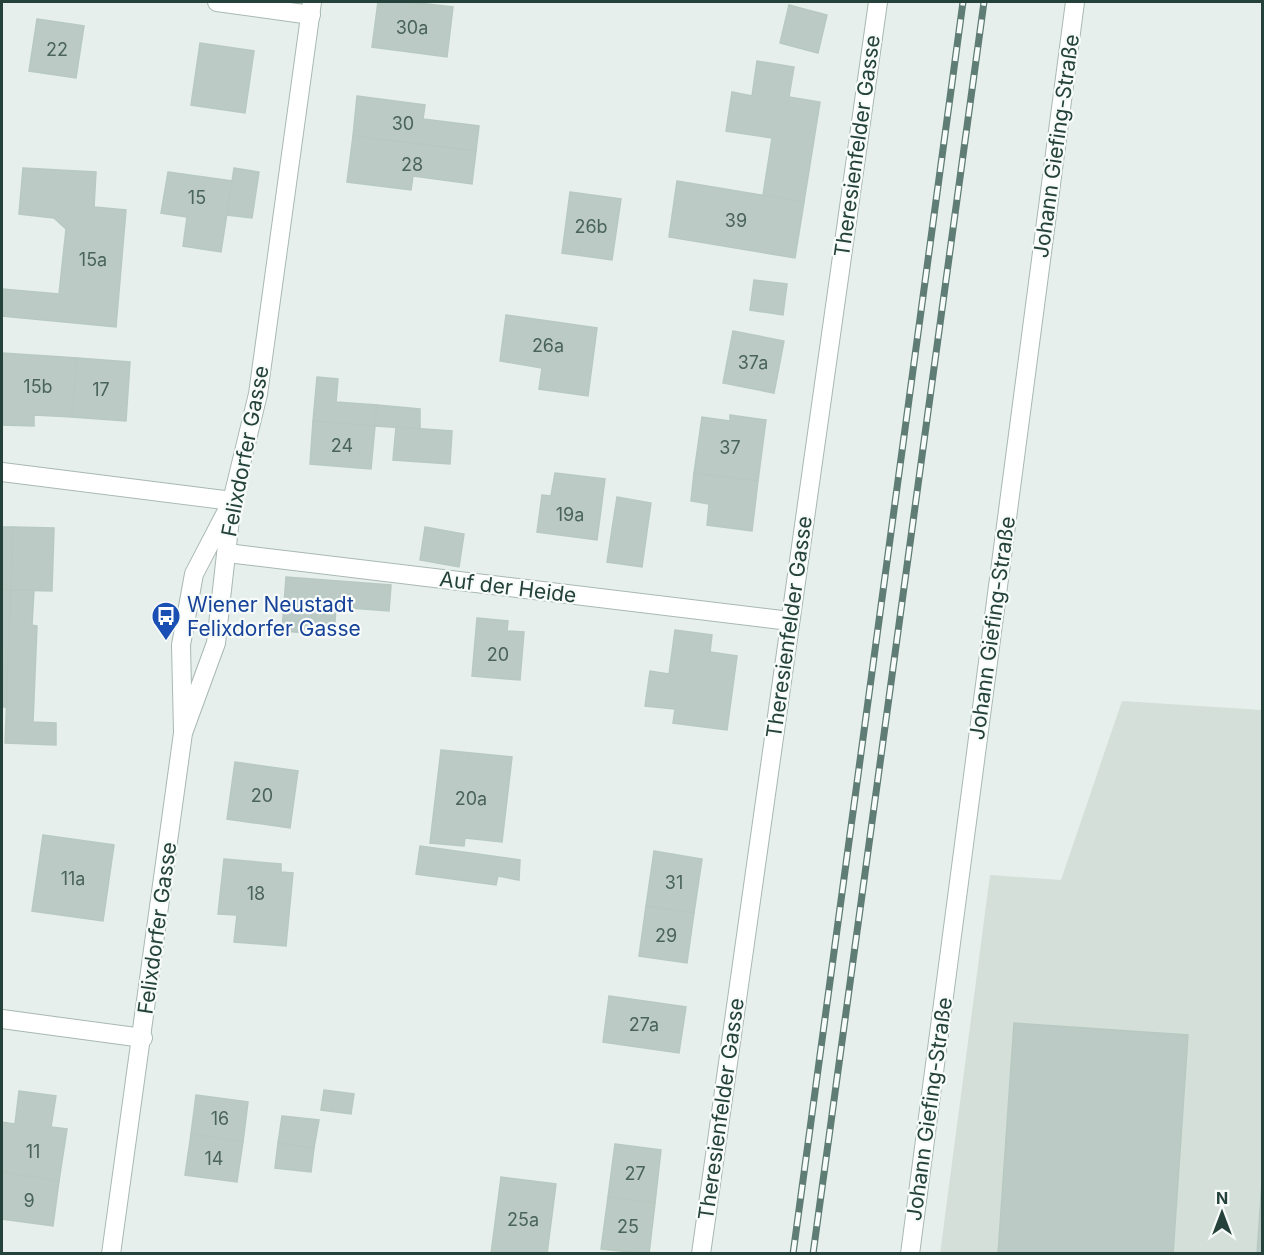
<svg xmlns="http://www.w3.org/2000/svg" width="1264" height="1255" font-family="Inter,sans-serif">
<rect width="100%" height="100%" fill="#e6efeb"/>
<path fill="#d4dfda" d="M 1122,701 L 1262,710 L 1262,1253 L 940,1254 L 990,875 L 1061,880 Z"/>
<g fill="#bbcac4" stroke="#b8c9c2" stroke-width="1.5">
<path d="M 378,2 L 410,2 L 453,7 L 447,57 L 372,47 Z"/>
<path d="M 789,5 L 827,15 L 818,53 L 780,43 Z"/>
<path d="M 37,19 L 84,26 L 76,78 L 29,71 Z"/>
<path d="M 200,43 L 254,51 L 245,113 L 191,105 Z"/>
<path d="M 757,61 L 794,67 L 789,97 L 820,102 L 804,202 L 763,195 L 772,138 L 726,131 L 732,92 L 752,96 Z"/>
<path d="M 357,96 L 425,105 L 423,119 L 479,126 L 476,151 L 353,136 Z"/>
<path d="M 353,136 L 476,151 L 472,184 L 413,176 L 411,190 L 347,182 Z"/>
<path d="M 23,168 L 96,172 L 94,207 L 126,210 L 116,327 L 2,316 L 3,289 L 59,294 L 66,229 L 54,218 L 19,214 Z"/>
<path d="M 234,168 L 259,172 L 252,218 L 227,215 Z"/>
<path d="M 168,172 L 232,181 L 221,252 L 183,246 L 187,217 L 161,213 Z"/>
<path d="M 677,181 L 804,202 L 795,258 L 669,237 Z"/>
<path d="M 570,192 L 621,199 L 612,260 L 562,253 Z"/>
<path d="M 754,280 L 787,284 L 783,315 L 750,310 Z"/>
<path d="M 506,315 L 597,328 L 588,396 L 539,389 L 542,368 L 500,361 Z"/>
<path d="M 733,331 L 784,341 L 774,393 L 723,383 Z"/>
<path d="M 2,353 L 77,358 L 72,417 L 34,415 L 34,426 L 2,425 Z"/>
<path d="M 77,358 L 130,362 L 126,421 L 72,417 Z"/>
<path d="M 317,377 L 338,379 L 336,402 L 377,405 L 375,426 L 313,421 Z"/>
<path d="M 377,405 L 420,409 L 420,429 L 375,426 Z"/>
<path d="M 730,415 L 766,420 L 758,481 L 694,473 L 702,417 L 730,421 Z"/>
<path d="M 313,421 L 375,426 L 371,469 L 310,464 Z"/>
<path d="M 396,427 L 452,431 L 450,464 L 393,460 Z"/>
<path d="M 555,473 L 605,479 L 597,540 L 537,532 L 542,495 L 551,496 Z"/>
<path d="M 694,473 L 758,481 L 752,531 L 707,525 L 709,504 L 691,501 Z"/>
<path d="M 617,497 L 651,503 L 642,567 L 607,562 Z"/>
<path d="M 2,527 L 13,527 L 11,590 L 2,589 Z"/>
<path d="M 13,527 L 54,528 L 52,591 L 11,590 Z"/>
<path d="M 425,527 L 464,534 L 459,567 L 420,560 Z"/>
<path d="M 286,577 L 391,585 L 389,611 L 336,607 L 334,635 L 282,631 Z"/>
<path d="M 2,589 L 11,590 L 7,707 L 2,707 Z"/>
<path d="M 11,590 L 34,590 L 32,625 L 37,626 L 33,722 L 56,723 L 56,745 L 5,743 Z"/>
<path d="M 477,618 L 508,621 L 507,631 L 524,632 L 520,680 L 472,676 Z"/>
<path d="M 675,630 L 712,635 L 710,652 L 737,656 L 727,730 L 673,723 L 675,709 L 645,706 L 650,671 L 669,674 Z"/>
<path d="M 441,750 L 512,757 L 502,842 L 465,838 L 464,846 L 430,843 Z"/>
<path d="M 235,762 L 298,771 L 290,828 L 227,819 Z"/>
<path d="M 43,835 L 114,845 L 103,921 L 32,911 Z"/>
<path d="M 420,846 L 520,860 L 519,880 L 498,876 L 496,885 L 416,874 Z"/>
<path d="M 654,851 L 702,859 L 694,913 L 646,906 Z"/>
<path d="M 224,859 L 281,864 L 281,872 L 293,873 L 286,946 L 234,942 L 237,915 L 218,914 Z"/>
<path d="M 646,906 L 694,913 L 687,963 L 639,956 Z"/>
<path d="M 609,996 L 686,1007 L 679,1053 L 603,1042 Z"/>
<path d="M 1014,1023 L 1188,1035 L 1173,1254 L 998,1254 Z"/>
<path d="M 324,1090 L 354,1094 L 351,1114 L 321,1110 Z"/>
<path d="M 19,1091 L 56,1096 L 51,1127 L 67,1129 L 59,1181 L 2,1172 L 2,1122 L 15,1124 Z"/>
<path d="M 196,1095 L 248,1102 L 243,1142 L 191,1134 Z"/>
<path d="M 282,1116 L 319,1120 L 314,1148 L 278,1143 Z"/>
<path d="M 191,1134 L 243,1142 L 237,1182 L 185,1175 Z"/>
<path d="M 278,1143 L 314,1148 L 311,1172 L 275,1168 Z"/>
<path d="M 615,1144 L 661,1150 L 655,1203 L 608,1197 Z"/>
<path d="M 2,1172 L 59,1181 L 53,1226 L 2,1219 Z"/>
<path d="M 501,1177 L 556,1184 L 547,1254 L 491,1254 Z"/>
<path d="M 1262,1182 L 1262,1254 L 1257,1254 Z"/>
<path d="M 608,1197 L 655,1203 L 649,1254 L 601,1249 Z"/>
</g>
<g fill="none" stroke-linecap="round" stroke-linejoin="round">
<g stroke="#a8b8b2" stroke-width="20">
<path id="service" d="M 183,732 L 181,645 L 194,574 L 231,503"/>
</g>
<g stroke="#a8b8b2" stroke-width="20">
<g id="minor">
<path d="M 217,2 L 311,15"/>
<path d="M 2,472 L 232,501"/>
<path d="M 227,553 L 790,621"/>
<path d="M 2,1019 L 143,1038"/>
<path d="M 111,1254 L 183,733 L 216,643 L 232,501 L 258,394 L 312,2"/>
<path d="M 701,1254 L 878,2"/>
<path d="M 910,1254 L 1075,2"/>
</g>
</g>
<use href="#service" stroke="#fff" stroke-width="18"/>
<use href="#minor" stroke="#fff" stroke-width="18"/>
<g stroke="#5f7d75" stroke-width="7">
<g id="rail">
<path d="M 793,1254 L 963,2"/>
<path d="M 813,1254 L 984,2"/>
</g>
</g>
<use href="#rail" stroke="#f7fbf9" stroke-width="4.5" stroke-dasharray="14" stroke-linecap="butt"/>
</g>
<defs>
<g id="bus-pin" transform="scale(1.5)"><path d="M0 17L-7.5 6A9.5 9.5 0 1 1 7.5 6Z" fill="#1a4fb4" stroke="#f7fbf9"/><path d="M-5-6H5V4H4V6H2V4H-2V6H-4V4H-5ZM-3.5-4V0h7V-4ZM-3.5 1.2v1.5H-2V1.2ZM2 1.2v1.5H3.5V1.2Z" fill="#fff"/></g>
</defs>
<g fill-rule="evenodd">
<use href="#bus-pin" x="166" y="616"/>
</g>
<g text-anchor="middle" dominant-baseline="central" stroke-width="4.5" stroke-linejoin="round" paint-order="stroke">
<g font-size="18" fill="#4a645c">
<text x="412" y="27">30a</text>
<text x="57" y="49">22</text>
<text x="403" y="123">30</text>
<text x="412" y="164">28</text>
<text x="197" y="197">15</text>
<text x="736" y="220">39</text>
<text x="591" y="226">26b</text>
<text x="93" y="259">15a</text>
<text x="548" y="345">26a</text>
<text x="753" y="362">37a</text>
<text x="38" y="386">15b</text>
<text x="101" y="389">17</text>
<text x="342" y="445">24</text>
<text x="730" y="447">37</text>
<text x="570" y="514">19a</text>
<text x="498" y="654">20</text>
<text x="262" y="795">20</text>
<text x="471" y="798">20a</text>
<text x="73" y="878">11a</text>
<text x="674" y="882">31</text>
<text x="256" y="893">18</text>
<text x="666" y="935">29</text>
<text x="644" y="1024">27a</text>
<text x="220" y="1118">16</text>
<text x="33" y="1151">11</text>
<text x="214" y="1158">14</text>
<text x="635" y="1173">27</text>
<text x="29" y="1200">9</text>
<text x="523" y="1219">25a</text>
<text x="628" y="1226">25</text>
</g>
<g font-size="21" fill="#24423a" stroke="#f7fbf9">
<text transform="translate(857 146) rotate(-82)">Theresienfelder Gasse</text>
<text transform="translate(1056 146) rotate(-82)">Johann Giefing-Straße</text>
<text transform="translate(245 451) rotate(-79)">Felixdorfer Gasse</text>
<text transform="translate(508 587) rotate(7)">Auf der Heide</text>
<text transform="translate(789 627) rotate(-82)">Theresienfelder Gasse</text>
<text transform="translate(992 628) rotate(-82)">Johann Giefing-Straße</text>
<text transform="translate(157 928) rotate(-82)">Felixdorfer Gasse</text>
<text transform="translate(721 1109) rotate(-82)">Theresienfelder Gasse</text>
<text transform="translate(929 1109) rotate(-82)">Johann Giefing-Straße</text>
</g>
<g font-size="21" fill="#164399" stroke="#f7fbf9" text-anchor="start">
<text x="187" y="604">Wiener Neustadt<tspan x="187" dy="24">Felixdorfer Gasse</tspan></text>
</g>
</g>
<rect width="1264" height="1255" fill="none" stroke="#24423a" stroke-width="6"/>
<g transform="translate(1222 1213)" stroke="#f7fbf9" stroke-width="4.5" paint-order="stroke">
<path d="M0-4.5L10 22L0 15L-10 22Z" fill="#24423a"/>
<text y="-9" font-size="16" font-weight="bold" text-anchor="middle" fill="#24423a">N</text>
</g>
</svg>
